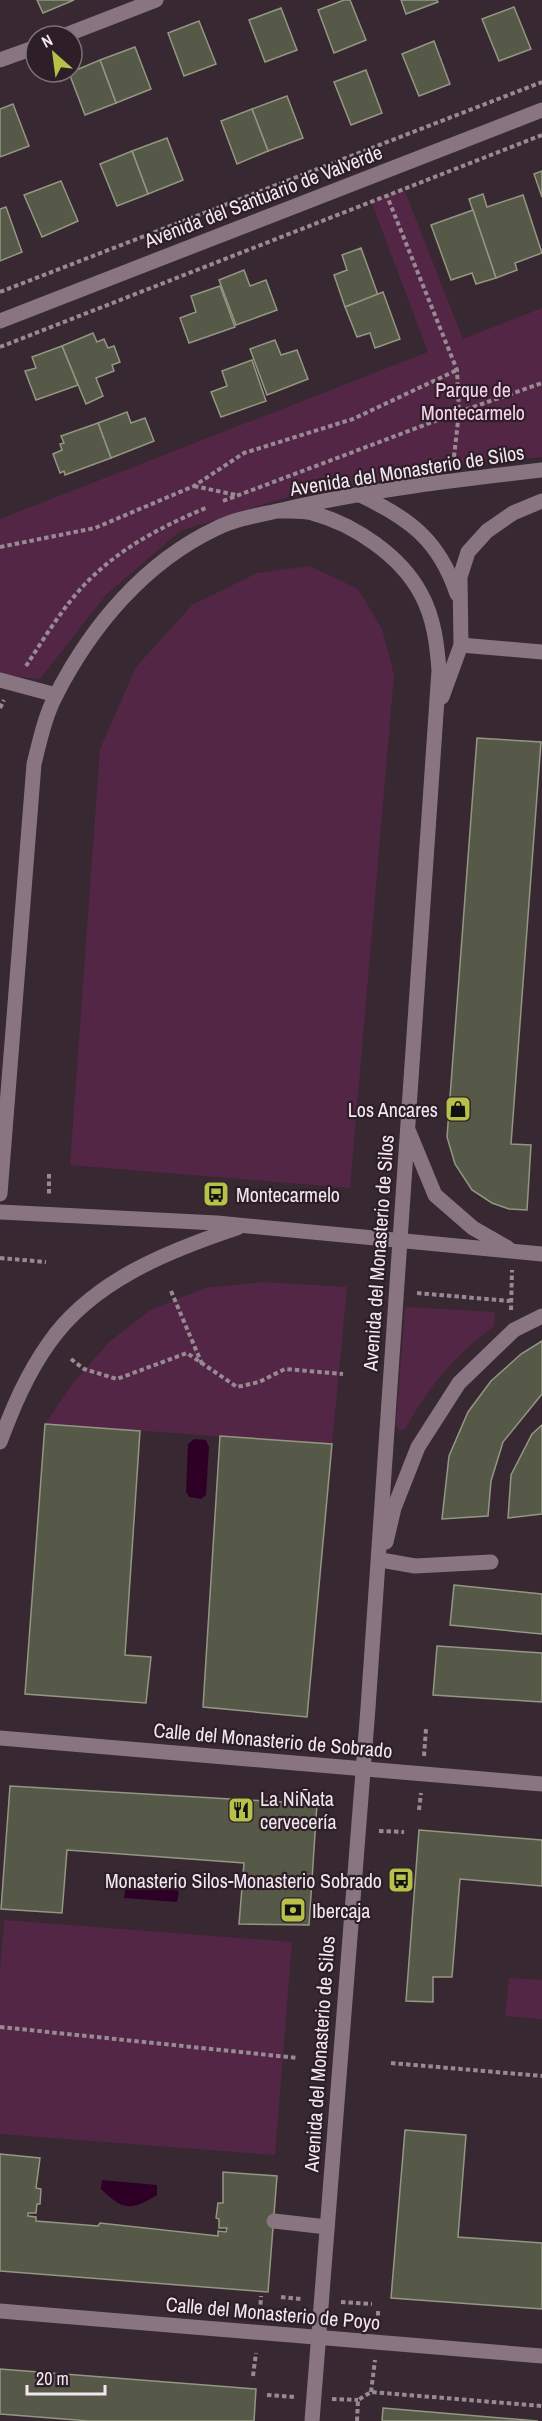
<svg xmlns="http://www.w3.org/2000/svg" width="542" height="2421" font-family="'Archivo Narrow',sans-serif">
<rect width="100%" height="100%" fill="#372832"/>
<g fill="#532646">
<path d="M 404,189 L 463,339 L 542,308 L 542,457 L 464,465 L 280,499 L 180,531 L 106,595 L 40,679 L 0,675 L 0,519 L 428,352 L 371,201 Z"/>
<path d="M 310,566 L 358,589 L 382,629 L 394,675 L 350,1188 L 70,1165 L 100,749 L 136,667 L 192,605 L 257,573 Z"/>
<path d="M 262,1282 L 347,1287 L 332,1444 L 45,1424 L 74,1382 L 109,1342 L 150,1310 L 205,1288 Z"/>
<path d="M 405,1307 L 495,1312 L 494,1326 C 455,1356 429,1385 406,1428 L 400,1431 L 396,1425 Z"/>
<path d="M 4,1920 L 292,1942 L 275,2155 L 0,2134 L 0,1974 Z"/>
<path d="M 509,1978 L 542,1980 L 542,2019 L 505,2016 Z"/>
</g>
<g fill="#2f0025">
<path d="M 194,1439 L 206,1440 L 209,1447 L 206,1495 L 201,1499 L 189,1497 L 186,1492 L 188,1444 Z"/>
<path d="M 145,1876 L 163,1878 L 179,1892 L 177,1902 L 124,1898 L 126,1887 Z"/>
<path d="M 102,2180 L 157,2185 L 157,2195 C 130,2211 124,2211 101,2189 Z"/>
</g>
<g fill="#565947" stroke="#939782" stroke-width="1.5">
<path d="M 37,0 L 74,0 L 43,13 Z"/>
<path d="M 344,0 L 350,0 L 366,40 L 334,53 L 318,10 Z"/>
<path d="M 401,0 L 437,0 L 438,2 L 406,14 Z"/>
<path d="M 514,7 L 531,49 L 499,61 L 482,19 Z"/>
<path d="M 281,8 L 297,50 L 265,62 L 249,20 Z"/>
<path d="M 199,21 L 216,64 L 184,76 L 168,33 Z"/>
<path d="M 434,41 L 450,84 L 419,96 L 402,54 Z"/>
<path d="M 135,47 L 151,89 L 116,103 L 100,60 Z"/>
<path d="M 100,60 L 116,103 L 85,115 L 69,73 Z"/>
<path d="M 366,70 L 382,113 L 351,125 L 334,82 Z"/>
<path d="M 287,96 L 303,138 L 268,151 L 252,109 Z"/>
<path d="M 13,104 L 29,146 L 0,157 L 0,109 Z"/>
<path d="M 252,109 L 268,151 L 237,164 L 221,121 Z"/>
<path d="M 167,138 L 183,180 L 148,194 L 132,151 Z"/>
<path d="M 132,151 L 148,194 L 117,206 L 100,164 Z"/>
<path d="M 542,171 L 542,197 L 534,174 Z"/>
<path d="M 61,181 L 78,221 L 42,237 L 24,195 Z"/>
<path d="M 483,194 L 487,207 L 523,195 L 542,253 L 515,263 L 517,270 L 496,278 L 469,199 Z"/>
<path d="M 6,207 L 22,252 L 0,261 L 0,209 Z"/>
<path d="M 473,210 L 496,278 L 476,284 L 472,273 L 451,280 L 431,225 Z"/>
<path d="M 361,248 L 378,295 L 345,307 L 334,275 L 347,270 L 342,255 Z"/>
<path d="M 244,270 L 250,286 L 266,280 L 277,310 L 236,325 L 219,280 Z"/>
<path d="M 220,286 L 235,327 L 189,343 L 180,318 L 196,312 L 191,296 Z"/>
<path d="M 383,292 L 400,339 L 375,348 L 370,333 L 357,337 L 345,307 Z"/>
<path d="M 93,333 L 97,342 L 104,339 L 108,348 L 114,346 L 120,362 L 112,365 L 114,371 L 96,378 L 103,396 L 86,404 L 62,346 Z"/>
<path d="M 275,340 L 281,355 L 297,350 L 308,379 L 267,395 L 250,349 Z"/>
<path d="M 62,346 L 78,385 L 36,400 L 25,371 L 36,368 L 32,357 Z"/>
<path d="M 252,360 L 266,401 L 221,417 L 211,392 L 227,386 L 222,371 Z"/>
<path d="M 127,412 L 131,423 L 145,418 L 154,441 L 111,458 L 98,423 Z"/>
<path d="M 98,423 L 111,458 L 65,475 L 64,471 L 60,473 L 53,454 L 62,450 L 60,444 L 64,443 L 61,436 Z"/>
<path d="M 477,738 L 541,742 L 511,1144 L 531,1145 L 527,1210 L 509,1209 L 492,1203 L 472,1190 L 455,1164 L 447,1137 Z"/>
<path d="M 542,1341 L 542,1394 L 503,1442 L 491,1481 L 488,1516 L 442,1519 L 449,1456 L 468,1412 L 491,1381 L 521,1354 Z"/>
<path d="M 45,1424 L 140,1431 L 125,1655 L 151,1657 L 146,1703 L 25,1694 Z"/>
<path d="M 542,1425 L 542,1514 L 508,1518 L 511,1475 L 532,1434 Z"/>
<path d="M 220,1436 L 332,1444 L 307,1717 L 203,1707 Z"/>
<path d="M 454,1585 L 542,1594 L 542,1634 L 450,1625 Z"/>
<path d="M 437,1646 L 542,1653 L 542,1702 L 433,1695 Z"/>
<path d="M 10,1786 L 317,1804 L 309,1925 L 239,1924 L 244,1863 L 67,1850 L 62,1913 L 1,1909 Z"/>
<path d="M 419,1830 L 542,1840 L 542,1886 L 460,1879 L 452,1977 L 433,1977 L 433,2002 L 406,2001 Z"/>
<path d="M 405,2130 L 466,2135 L 458,2237 L 542,2243 L 542,2309 L 391,2298 Z"/>
<path d="M 0,2154 L 40,2158 L 36,2188 L 41,2189 L 40,2204 L 37,2204 L 36,2213 L 28,2213 L 28,2216 L 36,2217 L 36,2221 L 98,2226 L 100,2223 L 218,2236 L 218,2231 L 226,2232 L 227,2228 L 219,2228 L 219,2219 L 216,2218 L 218,2203 L 223,2203 L 223,2172 L 277,2176 L 268,2292 L 0,2271 Z"/>
<path d="M 0,2369 L 256,2389 L 254,2421 L 89,2421 L 0,2414 Z"/>
<path d="M 383,2408 L 538,2421 L 382,2421 Z"/>
</g>
<g fill="none" stroke-linecap="round" stroke-linejoin="round">
<g stroke="#978a92" stroke-width="4" stroke-dasharray="4.5 3" stroke-linecap="butt">
<path d="M 0,292 L 542,82"/>
<path d="M 0,347 L 542,135"/>
<path d="M 454,457 L 459,412 L 542,383"/>
<path d="M 194,486 L 236,495"/>
<path d="M 223,501 L 459,412 L 457,370 L 387,196"/>
<path d="M 0,547 L 95,528 L 194,486 L 244,453 L 353,419 L 457,370"/>
<path d="M 26,666 C 45,637 64,605 89,580 C 123,546 165,525 208,507"/>
<path d="M 0,708 L 4,700"/>
<path d="M 49,1174 L 49,1194"/>
<path d="M 0,1258 L 46,1262"/>
<path d="M 171,1291 L 202,1364"/>
<path d="M 417,1293 L 510,1301"/>
<path d="M 511,1310 L 512,1270"/>
<path d="M 71,1359 L 84,1369 L 117,1379 L 187,1353 L 237,1387 L 259,1382 L 285,1369 L 343,1374"/>
<path d="M 424,1756 L 426,1729"/>
<path d="M 419,1810 L 421,1793"/>
<path d="M 318,1827 L 338,1829"/>
<path d="M 379,1831 L 404,1832"/>
<path d="M 0,2027 L 298,2058"/>
<path d="M 391,2063 L 542,2076"/>
<path d="M 281,2297 L 301,2299"/>
<path d="M 341,2302 L 372,2304"/>
<path d="M 260,2312 L 261,2296"/>
<path d="M 378,2323 L 378,2309"/>
<path d="M 253,2376 L 256,2353"/>
<path d="M 371,2392 L 375,2360"/>
<path d="M 267,2395 L 295,2397"/>
<path d="M 332,2399 L 358,2400"/>
<path d="M 357,2421 L 358,2400 L 371,2392 L 542,2406"/>
</g>
<g stroke="#887581" stroke-width="15">
<path d="M 63,36 L 156,0"/>
<path d="M 0,60 L 36,47"/>
<path d="M 0,321 L 542,110"/>
<path d="M 360,495 C 409,518 439,540 457,594"/>
<path d="M 280,511 C 290,511 303,510 312,513 C 354,524 401,556 421,594 C 434,618 437,644 439,670 L 368,1708 L 312,2421"/>
<path d="M 461,645 L 542,652"/>
<path d="M 0,680 L 56,695"/>
<path d="M 442,697 L 461,645 L 460,577 L 468,552 L 487,531 L 513,513 L 542,501"/>
<path d="M 409,1132 L 435,1195 L 473,1228 L 508,1248"/>
<path d="M 0,1194 L 34,764 C 40,740 45,716 56,695 C 92,625 145,562 217,528 C 237,518 260,515 282,510 C 368,490 455,480 542,470"/>
<path d="M 0,1212 L 217,1223 L 542,1254"/>
<path d="M 0,1442 C 13,1407 27,1374 49,1343 C 92,1281 168,1251 237,1228"/>
<path d="M 386,1542 L 394,1508 L 418,1447 L 459,1383 L 514,1330 L 542,1316"/>
<path d="M 381,1560 L 415,1566 L 491,1562"/>
<path d="M 0,1738 L 542,1784"/>
<path d="M 274,2221 L 327,2227"/>
<path d="M 0,2311 L 542,2356"/>
</g>
</g>
<defs>
<g id="shop-square" transform="scale(1.35)"><rect x="-9" y="-9" width="18" height="18" rx="4" fill="#b6c149" stroke="#2d1e28"/><path d="M-5-2.5h2.3a2.7 3.5 0 0 1 5.4 0H5L5.5 6h-11ZM-1.5-2.5h3a1.5 2.3 0 0 0-3 0Z" fill="#111"/></g>
<g id="bus-square" transform="scale(1.35)"><rect x="-9" y="-9" width="18" height="18" rx="4" fill="#b6c149" stroke="#2d1e28"/><path d="M-5-6H5V4H4V6H2V4H-2V6H-4V4H-5ZM-3.5-4V0h7V-4ZM-3.5 1.2v1.5H-2V1.2ZM2 1.2v1.5H3.5V1.2Z" fill="#111"/></g>
<g id="restaurant-square" transform="scale(1.35)"><rect x="-9" y="-9" width="18" height="18" rx="4" fill="#b6c149" stroke="#2d1e28"/><path d="M-5-6h1v4h1v-4h1v4h1v-4h1v5L-1.5 .5V6h-2V.5L-5-1ZM5-6V6H3V1.5H1.5Q1.5-4 5-6Z" fill="#111"/></g>
<g id="bank-square" transform="scale(1.35)"><rect x="-9" y="-9" width="18" height="18" rx="4" fill="#b6c149" stroke="#2d1e28"/><path d="M-6-4H6V4H-6ZM0-2.3a2.3 2.3 0 1 0 0 4.6a2.3 2.3 0 1 0 0-4.6Z" fill="#111"/></g>
</defs>
<g fill-rule="evenodd">
<use href="#shop-square" x="458" y="1109"/>
<use href="#bus-square" x="216" y="1194"/>
<use href="#restaurant-square" x="241" y="1810"/>
<use href="#bus-square" x="401" y="1880"/>
<use href="#bank-square" x="293" y="1910"/>
</g>
<g text-anchor="middle" dominant-baseline="central" stroke-width="4.5" stroke-linejoin="round" paint-order="stroke">
<g font-size="20" fill="#f3e8ef" stroke="#2d1e28">
<text transform="translate(263 196) rotate(-21)">Avenida del Santuario de Valverde</text>
<text transform="translate(407 470) rotate(-9)">Avenida del Monasterio de Silos</text>
<text transform="translate(378 1253) rotate(-86)">Avenida del Monasterio de Silos</text>
<text transform="translate(273 1740) rotate(5)">Calle del Monasterio de Sobrado</text>
<text transform="translate(319 2054) rotate(-86)">Avenida del Monasterio de Silos</text>
<text transform="translate(273 2313) rotate(5)">Calle del Monasterio de Poyo</text>
</g>
<g font-size="20" fill="#fdd2ee" stroke="#2d1e28">
<text x="473" y="389">Parque de<tspan x="473" dy="23">Montecarmelo</tspan></text>
</g>
<g font-size="20" fill="#f3e8ef" stroke="#2d1e28" text-anchor="start">
<text x="438" y="1109" text-anchor="end">Los Ancares</text>
<text x="236" y="1194">Montecarmelo</text>
<text x="260" y="1798">La NiÑata<tspan x="260" dy="23">cervecería</tspan></text>
<text x="382" y="1880" text-anchor="end">Monasterio Silos-Monasterio Sobrado</text>
<text x="312" y="1910">Ibercaja</text>
</g>
</g>
<g transform="translate(54 54) rotate(332)"><circle r="28" fill="#2d1e28" stroke="#7c6f78" stroke-width="1.5"/>
<path d="M0-4.5L10 22L0 15L-10 22Z" fill="#b6c149"/>
<text y="-9" font-size="16" font-weight="bold" text-anchor="middle" fill="#f3e8ef">N</text>
</g>
<path d="M27 2385v9h78v-9" fill="none" stroke="#f3e8ef" stroke-width="3"/>
<text x="36" y="2385" font-size="18" fill="#f3e8ef" stroke="#2d1e28" stroke-width="4.5" paint-order="stroke">20 m</text>
</svg>
